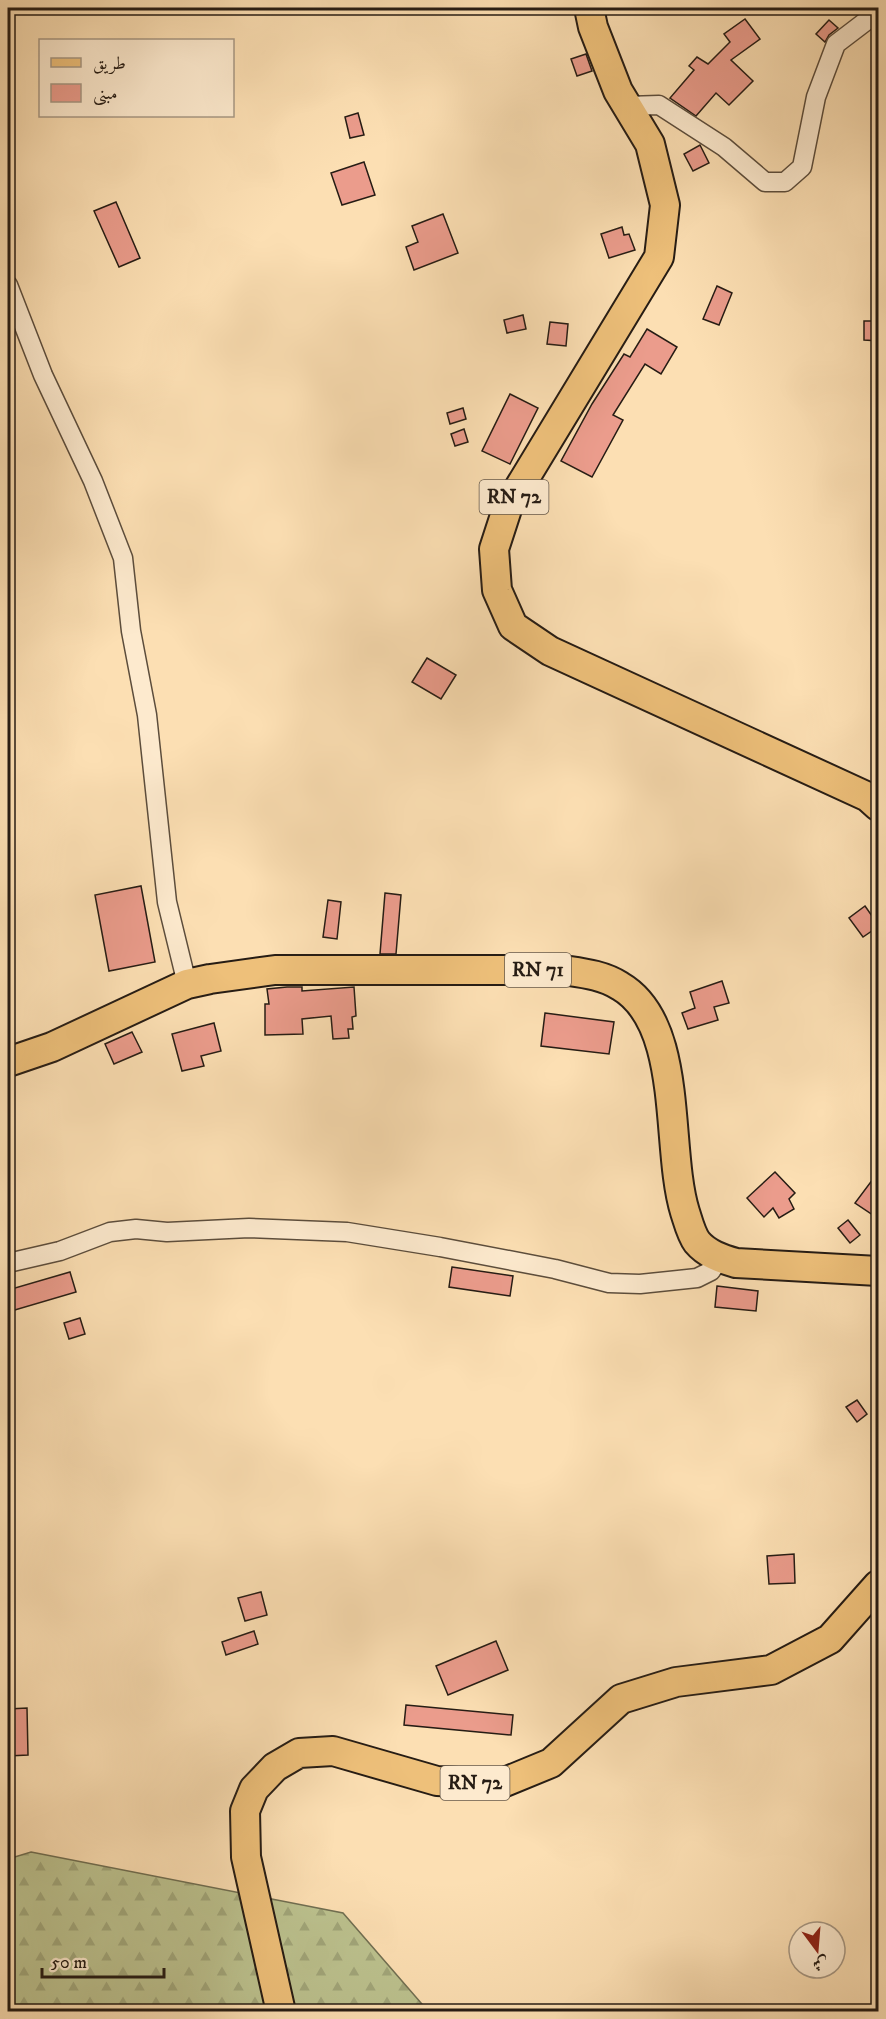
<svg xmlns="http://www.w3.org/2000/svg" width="886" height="2019" font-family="'IM FELL DW Pica',Amiri,serif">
<defs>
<pattern id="forest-firs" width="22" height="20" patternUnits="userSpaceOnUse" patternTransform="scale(1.5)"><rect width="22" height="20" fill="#bcc28f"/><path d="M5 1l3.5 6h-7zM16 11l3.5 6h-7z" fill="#a1a67a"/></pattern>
</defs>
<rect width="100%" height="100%" fill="#fcdfb3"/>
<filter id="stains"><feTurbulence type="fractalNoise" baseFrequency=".00333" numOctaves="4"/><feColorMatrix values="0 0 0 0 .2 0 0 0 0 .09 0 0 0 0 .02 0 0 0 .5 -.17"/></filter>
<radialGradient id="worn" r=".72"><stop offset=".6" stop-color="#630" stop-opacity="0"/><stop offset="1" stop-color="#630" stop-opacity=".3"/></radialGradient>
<path fill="url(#forest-firs)" stroke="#716f52" stroke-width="1.5" d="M 31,1852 L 343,1913 L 428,2011 L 8,2012 L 8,1859 Z"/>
<g fill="#eb9c8c" stroke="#261c14" stroke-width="1.5">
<path d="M 745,19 L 760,39 L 731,60 L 753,81 L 729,105 L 716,93 L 696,116 L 670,98 L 694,70 L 689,66 L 697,57 L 708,64 L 730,42 L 724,34 Z"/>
<path d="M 829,20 L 838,28 L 829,35 L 825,42 L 816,34 Z"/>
<path d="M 586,54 L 592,71 L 577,76 L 571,59 Z"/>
<path d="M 358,113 L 364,135 L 350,138 L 345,117 Z"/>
<path d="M 700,145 L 709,163 L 693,171 L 684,154 Z"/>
<path d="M 364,162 L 375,195 L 342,205 L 331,173 Z"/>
<path d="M 116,202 L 140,258 L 119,267 L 94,211 Z"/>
<path d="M 443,214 L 458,253 L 414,270 L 406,247 L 418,242 L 412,226 Z"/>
<path d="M 622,227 L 624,235 L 629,234 L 635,250 L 609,258 L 601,234 Z"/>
<path d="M 717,286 L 732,293 L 719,325 L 703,319 Z"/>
<path d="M 523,315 L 526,329 L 507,333 L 504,320 Z"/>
<path d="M 864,321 L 879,321 L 879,341 L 864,340 Z"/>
<path d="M 550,322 L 568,324 L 566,346 L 547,344 Z"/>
<path d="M 647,329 L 677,347 L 661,374 L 645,364 L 613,415 L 623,420 L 592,477 L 561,461 L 592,404 L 624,354 L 630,357 Z"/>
<path d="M 510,394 L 538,408 L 510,464 L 482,451 Z"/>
<path d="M 463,408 L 466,419 L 450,424 L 447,413 Z"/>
<path d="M 464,429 L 468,442 L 455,446 L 451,434 Z"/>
<path d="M 427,658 L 456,675 L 441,699 L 412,682 Z"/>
<path d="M 141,886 L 155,962 L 109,971 L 95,895 Z"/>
<path d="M 385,893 L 401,895 L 396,954 L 380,954 Z"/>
<path d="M 328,900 L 341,902 L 337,939 L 323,937 Z"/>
<path d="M 865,906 L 879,926 L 863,937 L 849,918 Z"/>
<path d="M 722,981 L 729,1003 L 714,1007 L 718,1020 L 688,1029 L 682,1013 L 695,1008 L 690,992 Z"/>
<path d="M 287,987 L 302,987 L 302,991 L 354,987 L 356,1016 L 352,1017 L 353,1029 L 348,1029 L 349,1038 L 333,1039 L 331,1016 L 302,1019 L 303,1034 L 265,1035 L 265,1004 L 269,1004 L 267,989 Z"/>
<path d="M 545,1013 L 614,1022 L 609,1054 L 541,1046 Z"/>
<path d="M 214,1023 L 221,1051 L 201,1056 L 204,1066 L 182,1071 L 172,1034 Z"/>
<path d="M 132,1032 L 142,1052 L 114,1064 L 105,1044 Z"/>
<path d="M 879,1171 L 879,1219 L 855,1203 Z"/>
<path d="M 775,1172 L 795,1193 L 789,1199 L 794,1209 L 779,1218 L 773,1208 L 764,1217 L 747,1198 Z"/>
<path d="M 848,1220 L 860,1235 L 850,1243 L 838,1228 Z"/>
<path d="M 452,1267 L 513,1276 L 510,1296 L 449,1287 Z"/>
<path d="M 70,1272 L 76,1292 L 8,1312 L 8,1290 Z"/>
<path d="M 717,1286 L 758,1291 L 756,1311 L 715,1307 Z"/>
<path d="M 80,1318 L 85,1334 L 69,1339 L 64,1323 Z"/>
<path d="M 857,1400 L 867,1414 L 857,1422 L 846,1407 Z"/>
<path d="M 794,1554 L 795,1583 L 769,1584 L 767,1556 Z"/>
<path d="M 261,1592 L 267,1615 L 245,1621 L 238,1598 Z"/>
<path d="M 254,1631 L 258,1644 L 226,1655 L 222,1642 Z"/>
<path d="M 496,1641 L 508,1670 L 448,1695 L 436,1666 Z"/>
<path d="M 406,1705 L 513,1715 L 511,1735 L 404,1725 Z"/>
<path d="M 27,1708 L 28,1755 L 8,1756 L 8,1709 Z"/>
</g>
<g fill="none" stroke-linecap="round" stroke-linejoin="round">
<g stroke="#5c4d3c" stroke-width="12">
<path id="lane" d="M 877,1582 L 878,1543"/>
</g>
<g stroke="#5c4d3c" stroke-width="21">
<g id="street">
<path d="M 627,106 L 659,105 L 724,147 L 765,182 L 785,182 L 802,167 L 816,97 L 836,44 L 878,12"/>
<path d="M 8,285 L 43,375 L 93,481 L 123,558 L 131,631 L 147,715 L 167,902 L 187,984"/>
<path d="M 8,1263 L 60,1251 L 110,1232 L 136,1229 L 167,1232 L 249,1228 L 347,1232 L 440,1247 L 555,1269 L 609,1283 L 640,1284 L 697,1278 L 711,1271 L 719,1259"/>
</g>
</g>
<g stroke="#261c14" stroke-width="32">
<g id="primary">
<path d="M 589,8 L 593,27 L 618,91 L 650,144 L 665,205 L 659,257 L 508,506 L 494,549 L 497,590 L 513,626 L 550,651 L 868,797 L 878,806"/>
<path d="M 8,1062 L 52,1047 L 187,984 L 210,979 L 275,970 L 563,970 C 583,973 603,975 620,986 C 685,1024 665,1148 685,1212 C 688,1221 691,1234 697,1242 C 707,1254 722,1259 736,1263 L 878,1271"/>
<path d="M 281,2012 L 246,1857 L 245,1811 L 254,1789 L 275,1767 L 299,1753 L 333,1751 L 437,1781 L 500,1784 L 551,1763 L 621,1699 L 676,1682 L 771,1670 L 830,1639 L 878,1585"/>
</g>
</g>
<use href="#lane" stroke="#fdeace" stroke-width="9"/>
<use href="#street" stroke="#fdeace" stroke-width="18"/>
<use href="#primary" stroke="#eec07a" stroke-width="28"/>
</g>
<g text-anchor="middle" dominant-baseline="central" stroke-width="4.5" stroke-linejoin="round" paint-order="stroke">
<g fill="#fdeace" stroke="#665a4c" stroke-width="1.5">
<rect x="479.5" y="480" width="69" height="34" rx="4.5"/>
<rect x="505" y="953" width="66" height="34" rx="4.5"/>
<rect x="440.5" y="1766" width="69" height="34" rx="4.5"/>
</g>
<g font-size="20" font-weight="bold" fill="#261c14">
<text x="514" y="497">RN 72</text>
<text x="538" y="970">RN 71</text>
<text x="475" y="1783">RN 72</text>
</g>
</g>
<rect width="886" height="2019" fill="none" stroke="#fcdfb3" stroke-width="30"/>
<rect x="9" y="9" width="868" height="2001" fill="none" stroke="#261c14" stroke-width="3"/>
<rect x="15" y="15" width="856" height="1989" fill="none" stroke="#261c14" stroke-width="1.5"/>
<rect x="39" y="39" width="195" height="78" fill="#fdeace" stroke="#a79884" stroke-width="1.5"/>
<rect x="51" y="58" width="30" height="9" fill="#eec07a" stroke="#a79884" stroke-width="1.5"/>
<text x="93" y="69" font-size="18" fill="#261c14">طريق</text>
<rect x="51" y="84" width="30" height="18" fill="#eb9c8c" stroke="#a79884" stroke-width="1.5"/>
<text x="93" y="99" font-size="18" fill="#261c14">مبنى</text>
<g transform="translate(817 1950) rotate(164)"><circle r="28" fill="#fdeace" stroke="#a79884" stroke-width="1.5"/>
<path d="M0-4.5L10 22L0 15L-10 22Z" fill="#8f2418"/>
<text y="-9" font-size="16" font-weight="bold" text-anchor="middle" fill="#261c14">ش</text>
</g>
<path d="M42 1968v9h122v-9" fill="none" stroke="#261c14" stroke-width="3"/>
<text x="51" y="1968" font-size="18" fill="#261c14" stroke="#fdeace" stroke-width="4.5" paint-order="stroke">50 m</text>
<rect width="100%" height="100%" filter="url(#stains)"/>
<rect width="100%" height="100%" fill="url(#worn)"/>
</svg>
